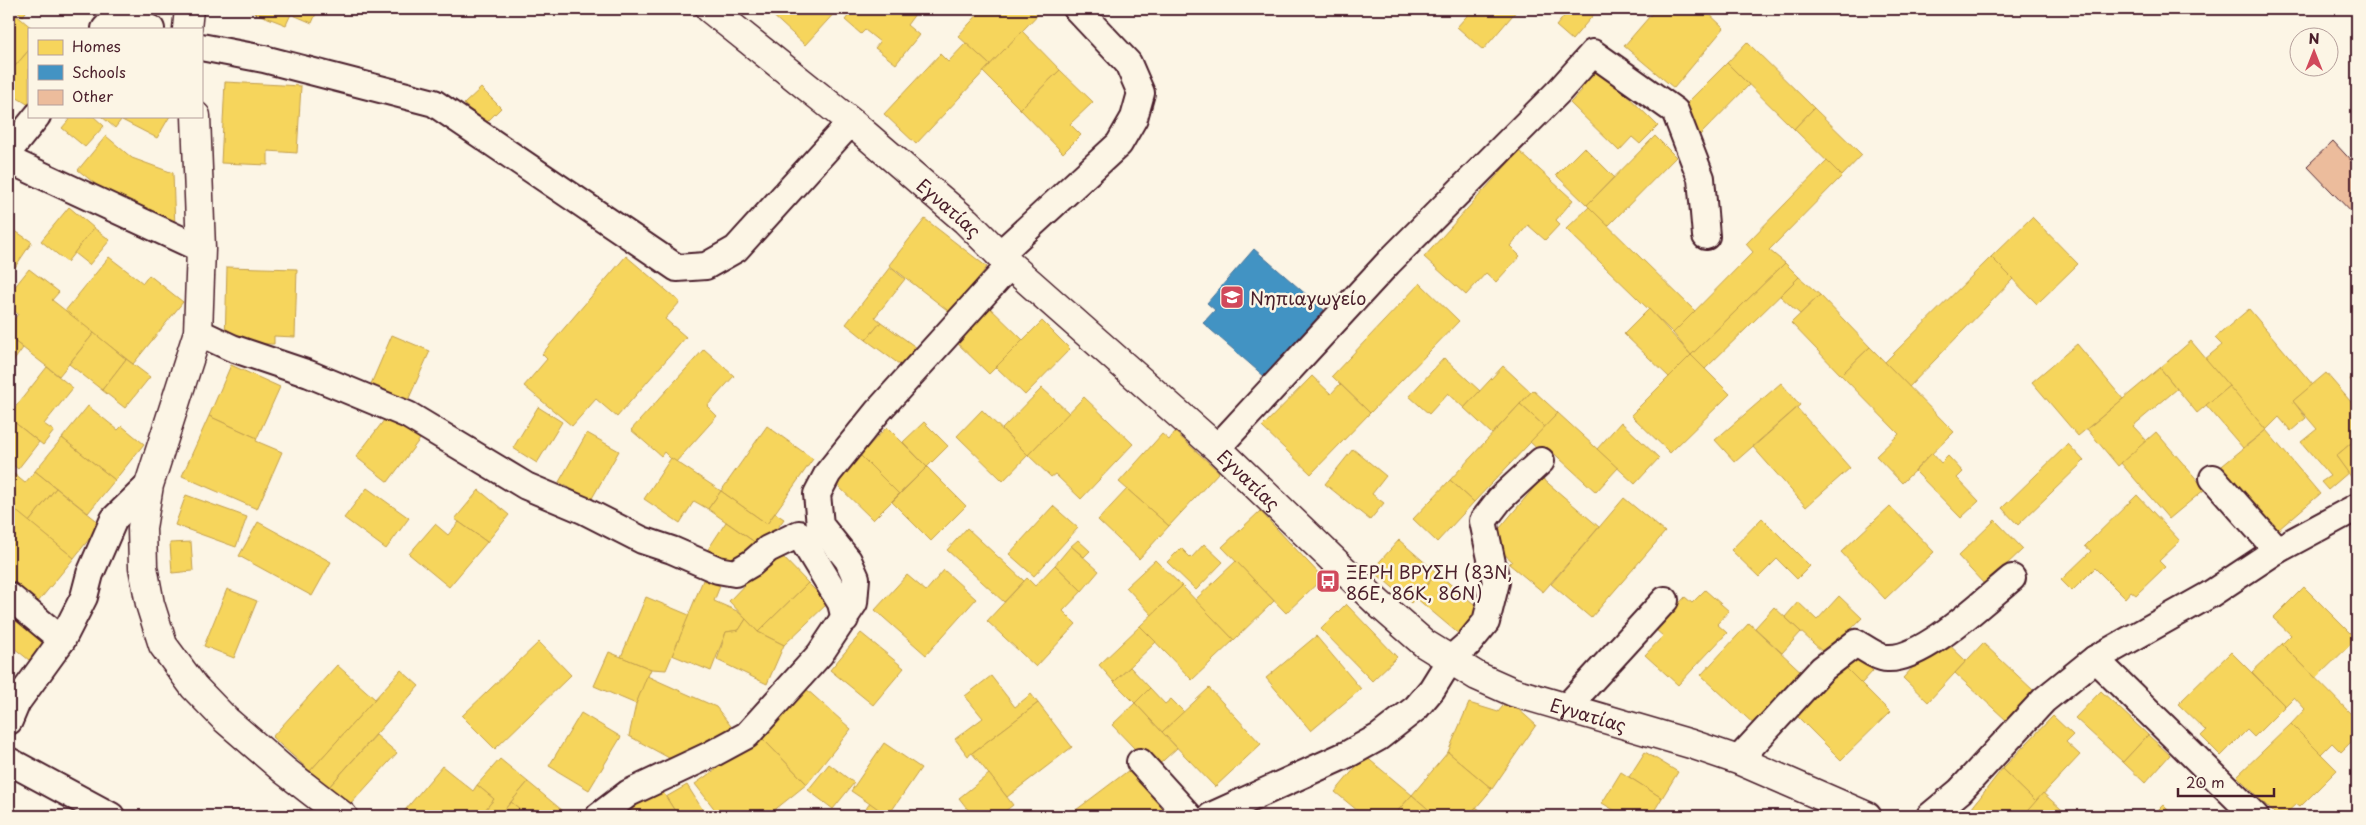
<svg xmlns="http://www.w3.org/2000/svg" width="2366" height="825" font-family="'Playpen Sans',sans-serif">
<rect width="100%" height="100%" fill="#fcf5e5"/>
<filter id="ink" filterUnits="userSpaceOnUse"><feTurbulence type="fractalNoise" baseFrequency=".02" numOctaves="2"/><feDisplacementMap in="SourceGraphic" scale="10" xChannelSelector="R" yChannelSelector="G"/><feConvolveMatrix kernelMatrix="1 2 1 2 8 2 1 2 1" color-interpolation-filters="sRGB"/></filter>
<g filter="url(#ink)">
<g fill="#f6d55c" stroke="#c29e4d">
<path d="M 9,9 L 33,29 L 29,29 L 29,50 L 9,73 Z"/>
<path d="M 15,9 L 28,9 L 23,16 Z"/>
<path d="M 245,9 L 318,9 L 312,23 L 291,14 L 286,25 Z"/>
<path d="M 772,9 L 838,9 L 805,45 L 769,12 Z"/>
<path d="M 854,9 L 916,9 L 918,10 L 907,25 L 919,35 L 896,64 L 875,48 L 880,42 L 865,30 L 861,34 L 845,20 Z"/>
<path d="M 983,9 L 1043,9 L 990,65 L 958,36 Z"/>
<path d="M 1473,9 L 1518,9 L 1483,50 L 1457,27 Z"/>
<path d="M 1570,9 L 1590,9 L 1595,13 L 1572,40 L 1556,26 Z"/>
<path d="M 1656,9 L 1704,9 L 1724,28 L 1674,88 L 1624,46 Z"/>
<path d="M 1022,31 L 1060,70 L 1020,109 L 983,72 Z"/>
<path d="M 1747,42 L 1814,108 L 1794,129 L 1727,63 Z"/>
<path d="M 966,43 L 990,65 L 916,144 L 884,114 L 940,54 L 948,62 Z"/>
<path d="M 29,50 L 29,105 L 9,93 L 9,73 Z"/>
<path d="M 1727,63 L 1749,85 L 1700,135 L 1677,113 Z"/>
<path d="M 1595,64 L 1658,126 L 1640,144 L 1632,137 L 1619,151 L 1570,103 L 1582,90 L 1575,84 Z"/>
<path d="M 1060,70 L 1093,102 L 1070,124 L 1081,135 L 1063,153 L 1020,109 Z"/>
<path d="M 225,82 L 301,86 L 297,153 L 268,151 L 268,165 L 221,163 Z"/>
<path d="M 481,88 L 501,108 L 485,124 L 464,104 Z"/>
<path d="M 1814,108 L 1862,155 L 1842,176 L 1794,129 Z"/>
<path d="M 72,116 L 93,116 L 104,126 L 85,147 L 62,128 Z"/>
<path d="M 101,116 L 124,116 L 115,128 Z"/>
<path d="M 124,116 L 170,116 L 157,138 L 122,120 Z"/>
<path d="M 106,136 L 132,158 L 173,173 L 175,229 L 104,191 L 78,170 Z"/>
<path d="M 1655,136 L 1676,157 L 1608,226 L 1587,205 Z"/>
<path d="M 1584,147 L 1614,177 L 1587,205 L 1556,175 Z"/>
<path d="M 1519,151 L 1573,200 L 1556,220 L 1560,224 L 1545,240 L 1528,225 L 1510,246 L 1520,256 L 1496,282 L 1486,273 L 1466,295 L 1424,257 Z"/>
<path d="M 1827,161 L 1842,176 L 1769,250 L 1785,263 L 1691,355 L 1673,333 L 1753,252 L 1746,244 Z"/>
<path d="M 69,207 L 94,228 L 67,262 L 41,241 Z"/>
<path d="M 1589,207 L 1695,311 L 1673,333 L 1566,229 Z"/>
<path d="M 2032,217 L 2078,264 L 2037,304 L 1991,257 Z"/>
<path d="M 925,219 L 987,267 L 951,313 L 889,265 Z"/>
<path d="M 9,227 L 32,242 L 9,276 Z"/>
<path d="M 94,228 L 110,240 L 89,265 L 74,253 Z"/>
<path d="M 626,256 L 680,302 L 665,319 L 686,337 L 617,417 L 596,399 L 572,426 L 524,386 L 547,359 L 542,354 Z"/>
<path d="M 109,257 L 143,283 L 149,275 L 183,302 L 133,364 L 65,311 Z"/>
<path d="M 1991,257 L 2013,279 L 1909,387 L 1885,362 Z"/>
<path d="M 1785,263 L 1799,277 L 1705,369 L 1691,355 Z"/>
<path d="M 227,267 L 297,269 L 295,337 L 274,336 L 274,344 L 225,343 Z"/>
<path d="M 890,267 L 905,279 L 875,317 L 881,322 L 866,340 L 846,324 Z"/>
<path d="M 29,269 L 59,292 L 52,300 L 94,333 L 59,376 L 9,337 L 9,326 L 18,314 L 9,307 L 9,294 Z"/>
<path d="M 1799,277 L 1820,295 L 1800,314 L 1780,296 Z"/>
<path d="M 1420,283 L 1459,321 L 1370,413 L 1332,376 Z"/>
<path d="M 1820,295 L 1870,347 L 1841,375 L 1791,323 Z"/>
<path d="M 985,303 L 1023,340 L 989,374 L 951,337 Z"/>
<path d="M 1649,309 L 1691,355 L 1669,377 L 1624,334 Z"/>
<path d="M 2249,309 L 2313,385 L 2293,401 L 2306,418 L 2291,431 L 2279,417 L 2266,430 L 2205,359 L 2222,345 L 2215,338 Z"/>
<path d="M 1042,321 L 1070,349 L 1025,395 L 996,367 Z"/>
<path d="M 881,322 L 917,348 L 903,367 L 866,340 Z"/>
<path d="M 94,333 L 126,359 L 102,390 L 69,364 Z"/>
<path d="M 392,335 L 430,351 L 405,407 L 368,391 Z"/>
<path d="M 9,337 L 23,348 L 10,366 L 9,365 Z"/>
<path d="M 2191,341 L 2229,386 L 2197,413 L 2160,368 Z"/>
<path d="M 2077,344 L 2123,399 L 2078,436 L 2032,382 Z"/>
<path d="M 1870,347 L 1954,432 L 1902,483 L 1876,456 L 1899,434 L 1841,375 Z"/>
<path d="M 704,349 L 734,376 L 707,406 L 717,416 L 675,463 L 664,452 L 661,456 L 631,430 Z"/>
<path d="M 1691,355 L 1730,394 L 1670,453 L 1631,415 Z"/>
<path d="M 1444,358 L 1480,391 L 1464,408 L 1448,393 L 1429,414 L 1409,396 Z"/>
<path d="M 126,359 L 150,377 L 125,408 L 102,390 Z"/>
<path d="M 231,365 L 280,387 L 257,438 L 209,416 Z"/>
<path d="M 1503,366 L 1531,392 L 1492,434 L 1464,408 Z"/>
<path d="M 47,367 L 73,388 L 44,424 L 54,431 L 43,445 L 9,418 L 9,415 Z"/>
<path d="M 2160,368 L 2177,389 L 2133,426 L 2147,441 L 2118,466 L 2087,429 Z"/>
<path d="M 2326,373 L 2357,409 L 2357,438 L 2336,456 L 2349,472 L 2328,490 L 2321,482 L 2330,476 L 2301,442 L 2317,429 L 2293,401 Z"/>
<path d="M 2357,373 L 2357,389 L 2350,379 Z"/>
<path d="M 1312,376 L 1331,394 L 1340,384 L 1370,413 L 1311,474 L 1262,427 Z"/>
<path d="M 1781,383 L 1800,405 L 1735,462 L 1715,440 Z"/>
<path d="M 2229,386 L 2266,430 L 2243,448 L 2206,405 Z"/>
<path d="M 1042,388 L 1069,413 L 1028,455 L 1002,429 Z"/>
<path d="M 1533,390 L 1558,413 L 1545,427 L 1520,404 Z"/>
<path d="M 1084,397 L 1133,444 L 1081,499 L 1055,474 L 1051,477 L 1028,455 Z"/>
<path d="M 1520,404 L 1545,427 L 1474,502 L 1450,480 Z"/>
<path d="M 88,406 L 118,430 L 122,426 L 144,444 L 115,480 L 62,438 Z"/>
<path d="M 538,407 L 562,422 L 537,463 L 513,448 Z"/>
<path d="M 1797,408 L 1850,468 L 1806,507 L 1753,447 Z"/>
<path d="M 982,410 L 1028,455 L 1003,481 L 957,436 Z"/>
<path d="M 1558,413 L 1618,468 L 1596,492 L 1547,447 L 1541,452 L 1530,442 Z"/>
<path d="M 388,415 L 420,439 L 388,482 L 356,457 Z"/>
<path d="M 209,416 L 257,438 L 256,441 L 282,452 L 257,509 L 182,476 Z"/>
<path d="M 9,418 L 39,442 L 18,469 L 9,462 Z"/>
<path d="M 924,422 L 948,446 L 927,467 L 903,442 Z"/>
<path d="M 1621,422 L 1659,458 L 1635,484 L 1597,449 Z"/>
<path d="M 767,426 L 813,459 L 767,524 L 721,491 Z"/>
<path d="M 887,427 L 927,467 L 899,494 L 860,455 Z"/>
<path d="M 2266,430 L 2320,494 L 2272,535 L 2217,470 Z"/>
<path d="M 1175,432 L 1219,472 L 1169,526 L 1119,482 L 1162,434 L 1169,440 Z"/>
<path d="M 2156,432 L 2205,489 L 2169,519 L 2121,463 Z"/>
<path d="M 587,433 L 619,451 L 591,500 L 559,482 Z"/>
<path d="M 62,438 L 115,480 L 88,513 L 35,471 Z"/>
<path d="M 2357,438 L 2357,485 L 2336,456 Z"/>
<path d="M 2068,444 L 2084,461 L 2018,525 L 2002,508 Z"/>
<path d="M 1353,449 L 1386,476 L 1372,494 L 1384,503 L 1370,520 L 1325,484 Z"/>
<path d="M 1932,453 L 1941,463 L 1948,456 L 1963,472 L 1957,478 L 1979,501 L 1961,518 L 1915,471 Z"/>
<path d="M 860,455 L 899,494 L 873,520 L 833,481 Z"/>
<path d="M 671,458 L 721,491 L 708,509 L 694,501 L 680,523 L 644,499 Z"/>
<path d="M 927,467 L 966,506 L 931,541 L 892,502 Z"/>
<path d="M 9,470 L 25,483 L 35,471 L 56,488 L 29,522 L 9,505 Z"/>
<path d="M 1542,478 L 1599,527 L 1543,592 L 1509,564 L 1512,561 L 1489,541 Z"/>
<path d="M 1450,480 L 1474,502 L 1437,542 L 1413,519 Z"/>
<path d="M 56,488 L 101,524 L 74,558 L 29,522 Z"/>
<path d="M 367,488 L 409,518 L 386,549 L 344,518 Z"/>
<path d="M 1127,489 L 1169,526 L 1139,559 L 1098,520 Z"/>
<path d="M 479,490 L 509,515 L 487,542 L 455,519 Z"/>
<path d="M 721,491 L 767,524 L 775,513 L 784,519 L 763,548 L 708,509 Z"/>
<path d="M 186,495 L 247,517 L 236,547 L 175,525 Z"/>
<path d="M 2137,495 L 2180,541 L 2159,561 L 2165,567 L 2136,595 L 2131,591 L 2125,598 L 2095,568 L 2072,591 L 2061,580 L 2091,551 L 2085,546 Z"/>
<path d="M 1624,498 L 1665,532 L 1591,618 L 1551,584 Z"/>
<path d="M 9,505 L 74,558 L 33,608 L 9,588 Z"/>
<path d="M 1053,506 L 1078,528 L 1034,576 L 1009,554 Z"/>
<path d="M 1890,506 L 1934,552 L 1885,599 L 1841,552 Z"/>
<path d="M 1260,511 L 1323,578 L 1286,613 L 1222,547 Z"/>
<path d="M 1762,518 L 1810,566 L 1797,579 L 1777,559 L 1759,577 L 1731,550 Z"/>
<path d="M 1995,520 L 2023,549 L 1985,585 L 1958,556 Z"/>
<path d="M 258,522 L 331,562 L 312,596 L 239,556 Z"/>
<path d="M 459,522 L 487,542 L 449,587 L 409,554 L 435,524 L 448,535 Z"/>
<path d="M 726,522 L 763,548 L 727,567 L 705,554 Z"/>
<path d="M 967,528 L 1024,581 L 1004,602 L 947,550 Z"/>
<path d="M 1078,540 L 1090,551 L 1084,557 L 1071,546 Z"/>
<path d="M 1399,540 L 1437,573 L 1411,603 L 1372,570 Z"/>
<path d="M 191,542 L 193,571 L 172,573 L 170,543 Z"/>
<path d="M 1204,544 L 1223,562 L 1196,590 L 1167,562 L 1181,548 L 1191,558 Z"/>
<path d="M 1071,546 L 1099,571 L 1082,591 L 1055,565 Z"/>
<path d="M 777,551 L 808,583 L 758,632 L 729,601 Z"/>
<path d="M 1155,560 L 1182,586 L 1152,615 L 1126,587 Z"/>
<path d="M 1236,561 L 1274,601 L 1234,640 L 1195,600 Z"/>
<path d="M 1055,565 L 1082,591 L 1063,611 L 1076,624 L 1036,667 L 987,621 L 1027,578 L 1035,586 Z"/>
<path d="M 944,570 L 976,599 L 926,655 L 875,610 L 907,575 L 926,591 Z"/>
<path d="M 1437,573 L 1481,610 L 1460,635 L 1416,598 Z"/>
<path d="M 703,580 L 720,586 L 714,601 L 737,611 L 746,619 L 739,630 L 726,632 L 711,671 L 672,655 Z"/>
<path d="M 808,583 L 828,603 L 784,645 L 758,632 Z"/>
<path d="M 1182,586 L 1234,640 L 1192,680 L 1140,626 Z"/>
<path d="M 2304,587 L 2356,639 L 2316,678 L 2282,644 L 2291,635 L 2273,618 Z"/>
<path d="M 227,589 L 257,601 L 234,658 L 204,646 Z"/>
<path d="M 1705,590 L 1729,611 L 1717,624 L 1727,633 L 1678,685 L 1645,655 L 1663,636 L 1655,629 L 1685,597 L 1692,603 Z"/>
<path d="M 1839,596 L 1862,618 L 1826,655 L 1785,617 L 1798,602 L 1817,620 Z"/>
<path d="M 646,597 L 689,615 L 666,670 L 651,669 L 621,657 Z"/>
<path d="M 1346,604 L 1397,657 L 1372,681 L 1321,629 Z"/>
<path d="M 9,607 L 48,637 L 29,660 L 9,644 Z"/>
<path d="M 1774,607 L 1801,632 L 1782,653 L 1755,628 Z"/>
<path d="M 746,619 L 758,632 L 784,645 L 767,684 L 717,660 L 726,632 L 739,630 Z"/>
<path d="M 1749,623 L 1807,677 L 1759,729 L 1701,675 Z"/>
<path d="M 1140,626 L 1156,642 L 1114,682 L 1099,665 Z"/>
<path d="M 861,633 L 904,668 L 873,705 L 830,670 Z"/>
<path d="M 1316,636 L 1361,689 L 1311,731 L 1266,678 Z"/>
<path d="M 1941,637 L 1966,661 L 1928,702 L 1903,678 Z"/>
<path d="M 539,642 L 571,675 L 495,749 L 462,716 Z"/>
<path d="M 1983,643 L 2034,691 L 2006,720 L 1955,673 Z"/>
<path d="M 2282,644 L 2357,720 L 2357,736 L 2341,752 L 2332,743 L 2321,754 L 2291,724 L 2305,709 L 2294,697 L 2285,706 L 2252,672 Z"/>
<path d="M 609,652 L 651,669 L 636,704 L 594,686 Z"/>
<path d="M 2231,652 L 2285,706 L 2254,737 L 2247,730 L 2221,756 L 2201,736 L 2206,731 L 2178,704 Z"/>
<path d="M 1858,655 L 1873,671 L 1861,684 L 1845,667 Z"/>
<path d="M 1842,664 L 1890,712 L 1841,760 L 1793,712 Z"/>
<path d="M 337,665 L 375,699 L 310,771 L 272,737 Z"/>
<path d="M 1130,667 L 1150,688 L 1135,703 L 1114,682 Z"/>
<path d="M 401,670 L 419,686 L 328,788 L 310,771 Z"/>
<path d="M 647,676 L 716,707 L 734,730 L 680,764 L 629,736 L 636,704 Z"/>
<path d="M 991,676 L 1015,707 L 1031,694 L 1038,703 L 968,756 L 955,739 L 983,718 L 965,696 Z"/>
<path d="M 805,688 L 851,729 L 807,784 L 761,737 Z"/>
<path d="M 1150,688 L 1165,704 L 1171,699 L 1184,712 L 1162,732 L 1135,703 Z"/>
<path d="M 1209,688 L 1261,744 L 1215,787 L 1162,732 Z"/>
<path d="M 2101,691 L 2148,735 L 2123,762 L 2075,718 Z"/>
<path d="M 1508,700 L 1536,725 L 1492,789 L 1448,752 L 1469,703 L 1498,712 Z"/>
<path d="M 1038,703 L 1072,747 L 1007,797 L 972,753 Z"/>
<path d="M 1135,703 L 1177,748 L 1154,769 L 1112,725 Z"/>
<path d="M 581,713 L 621,737 L 589,790 L 549,766 Z"/>
<path d="M 2053,716 L 2073,735 L 2066,742 L 2080,755 L 2036,802 L 2002,769 Z"/>
<path d="M 2291,724 L 2337,770 L 2300,807 L 2296,804 L 2283,816 L 2277,816 L 2237,776 Z"/>
<path d="M 376,735 L 397,753 L 349,806 L 328,788 Z"/>
<path d="M 2148,735 L 2170,755 L 2145,783 L 2123,762 Z"/>
<path d="M 761,737 L 807,784 L 767,816 L 761,810 L 753,816 L 720,816 L 695,784 Z"/>
<path d="M 884,743 L 921,768 L 888,816 L 851,791 Z"/>
<path d="M 1448,752 L 1492,789 L 1469,816 L 1436,816 L 1412,795 Z"/>
<path d="M 1645,752 L 1678,772 L 1662,798 L 1629,777 Z"/>
<path d="M 1365,756 L 1412,795 L 1393,816 L 1364,816 L 1335,792 Z"/>
<path d="M 500,759 L 528,782 L 499,816 L 480,816 L 494,799 L 477,785 Z"/>
<path d="M 829,764 L 854,783 L 833,809 L 808,790 Z"/>
<path d="M 442,766 L 473,791 L 477,785 L 494,799 L 480,816 L 402,816 L 401,815 Z"/>
<path d="M 1133,767 L 1170,816 L 1081,816 L 1076,810 Z"/>
<path d="M 2002,769 L 2036,802 L 2023,816 L 1973,816 L 1968,813 Z"/>
<path d="M 1621,772 L 1662,798 L 1651,816 L 1624,816 L 1602,803 Z"/>
<path d="M 989,774 L 1013,805 L 999,816 L 973,816 L 959,798 Z"/>
<path d="M 528,782 L 569,816 L 527,816 L 511,802 Z"/>
<path d="M 687,785 L 706,815 L 705,816 L 678,816 L 666,797 Z"/>
<path d="M 661,789 L 678,816 L 626,816 L 625,811 Z"/>
<path d="M 2043,793 L 2069,816 L 2023,816 Z"/>
<path d="M 1412,795 L 1436,816 L 1393,816 Z"/>
<path d="M 511,802 L 528,815 L 527,816 L 499,816 Z"/>
<path d="M 870,803 L 888,816 L 861,816 Z"/>
<path d="M 2163,805 L 2174,816 L 2152,816 Z"/>
<path d="M 1476,807 L 1487,816 L 1469,816 Z"/>
<path d="M 1076,810 L 1081,816 L 1067,816 Z"/>
</g>
<path fill="#4393c3" stroke="#457095" d="M 1254,249 L 1324,310 L 1265,377 L 1203,323 L 1215,310 L 1207,303 Z"/>
<path fill="#ecbc9c" stroke="#4a1f2b" d="M 2333,141 L 2357,167 L 2357,218 L 2307,166 Z"/>
<g fill="none" stroke-linecap="round" stroke-linejoin="round">
<g stroke="#4a1f2b" stroke-width="30">
<g id="street">
<path d="M 105,29 L 118,15 L 151,29"/>
<path d="M 201,47 L 264,59 L 434,103 L 677,268 L 706,266 L 736,249 L 851,122"/>
<path d="M 9,151 L 37,116"/>
<path d="M 9,160 L 201,249"/>
<path d="M 999,255 L 1119,144 L 1134,118 L 1141,93 L 1128,63 L 1077,9"/>
<path d="M 198,332 L 232,348 L 309,374 L 408,415 L 526,486 L 583,510 L 642,540 L 672,550 L 718,570 L 735,573 L 752,563 L 768,549 L 799,534 L 841,603 L 845,619"/>
<path d="M 1217,448 L 1388,263 L 1559,91 L 1593,53 L 1675,111 L 1701,178 L 1706,236"/>
<path d="M 2213,478 L 2277,550"/>
<path d="M 9,596 L 62,640"/>
<path d="M 2095,659 L 2255,816"/>
<path d="M 1566,708 L 1665,600"/>
<path d="M 9,721 L 17,702 L 62,640 L 84,597 L 90,574 L 114,519 L 149,485"/>
<path d="M 1738,760 L 1822,669 L 1856,643 C 1865,648 1878,658 1887,658 C 1922,661 1985,600 2012,578"/>
<path d="M 9,761 L 111,816"/>
<path d="M 1140,762 L 1189,816"/>
<path d="M 599,816 L 629,793 L 710,755 L 747,735 L 820,654 L 854,603 L 856,578 L 848,560 L 820,525 L 817,494 L 828,473 L 878,411 L 1010,265"/>
<path d="M 1211,816 L 1350,753 L 1379,737 L 1416,708 L 1432,689 L 1450,660 L 1468,644 L 1486,622 L 1496,582 L 1483,521 L 1500,499 L 1541,461"/>
<path d="M 1930,816 L 1960,791 L 2044,700 L 2095,659 L 2209,595 L 2277,550 L 2357,507"/>
</g>
</g>
<g stroke="#4a1f2b" stroke-width="31">
<g id="secondary">
<path id="s1" d="M 710,9 L 851,122 L 966,221 L 1010,265 L 1217,448 L 1378,603 L 1425,644 L 1477,676 L 1513,692 L 1691,744 L 1738,760 L 1867,816"/>
<path d="M 187,29 L 189,9"/>
<path d="M 196,116 L 201,249 L 198,332 L 149,485 L 142,528 L 143,567 L 150,604 L 163,645 L 194,687 L 226,720 L 285,771 L 343,816"/>
</g>
</g>
<use href="#street" stroke="#fcf5e5" stroke-width="26"/>
<use href="#secondary" stroke="#fcf5e5" stroke-width="28"/>
</g>
</g>
<defs>
<g id="school-square" transform="scale(1.25)"><rect x="-9" y="-9" width="18" height="18" rx="4" fill="#d1495b" stroke="#fcf5e5"/><path d="M0-5L7-2L0 1L-7-2ZM-4 1L0 2.5L4 1V4Q0 6-4 4Z" fill="#fff"/></g>
<g id="bus-square" transform="scale(1.25)"><rect x="-9" y="-9" width="18" height="18" rx="4" fill="#d1495b" stroke="#fcf5e5"/><path d="M-5-6H5V4H4V6H2V4H-2V6H-4V4H-5ZM-3.5-4V0h7V-4ZM-3.5 1.2v1.5H-2V1.2ZM2 1.2v1.5H3.5V1.2Z" fill="#fff"/></g>
</defs>
<g fill-rule="evenodd">
<use href="#school-square" x="1232" y="297"/>
<use href="#bus-square" x="1328" y="581"/>
</g>
<g text-anchor="middle" dominant-baseline="central" stroke-width="5" stroke-linejoin="round" paint-order="stroke">
<g font-size="18" fill="#4a1f2b" stroke="#fcf5e5">
<text stroke="none"><textPath href="#s1" startOffset="311">Εγνατίας</textPath></text>
<text stroke="none"><textPath href="#s1" startOffset="716">Εγνατίας</textPath></text>
<text stroke="none"><textPath href="#s1" startOffset="1136">Εγνατίας</textPath></text>
</g>
<g font-size="18" fill="#4a1f2b" stroke="#fcf5e5" text-anchor="start">
<text x="1250" y="297">Νηπιαγωγείο</text>
<text x="1346" y="571">ΞΕΡΗ ΒΡΥΣΗ (83Ν,<tspan x="1346" dy="21">86Ε, 86Κ, 86Ν)</tspan></text>
</g>
</g>
<rect width="2366" height="825" fill="none" stroke="#fcf5e5" stroke-width="30"/>
<rect x="15" y="15" width="2336" height="795" fill="none" stroke="#4a1f2b" stroke-width="2" filter="url(#ink)"/>
<rect x="28" y="28" width="175" height="90" fill="#fcf5e5" stroke="#b59f9b"/>
<rect x="38" y="40" width="25" height="15" fill="#f6d55c" stroke="#b59f9b"/>
<text x="72" y="52" font-size="15" fill="#4a1f2b">Homes</text>
<rect x="38" y="65" width="25" height="15" fill="#4393c3" stroke="#b59f9b"/>
<text x="72" y="78" font-size="15" fill="#4a1f2b">Schools</text>
<rect x="38" y="90" width="25" height="15" fill="#ecbc9c" stroke="#b59f9b"/>
<text x="72" y="102" font-size="15" fill="#4a1f2b">Other</text>
<g transform="translate(2314 52)"><circle r="24" fill="#fcf5e5" stroke="#b59f9b"/>
<path d="M0-4L9 19L0 12L-9 19Z" fill="#d1495b"/>
<text y="-8" font-size="14" font-weight="bold" text-anchor="middle" fill="#4a1f2b">N</text>
</g>
<path d="M2178 788v8h96v-8" fill="none" stroke="#4a1f2b" stroke-width="2.5"/>
<text x="2186" y="788" font-size="15" fill="#4a1f2b" stroke="#fcf5e5" stroke-width="4" paint-order="stroke">20 m</text>
</svg>
